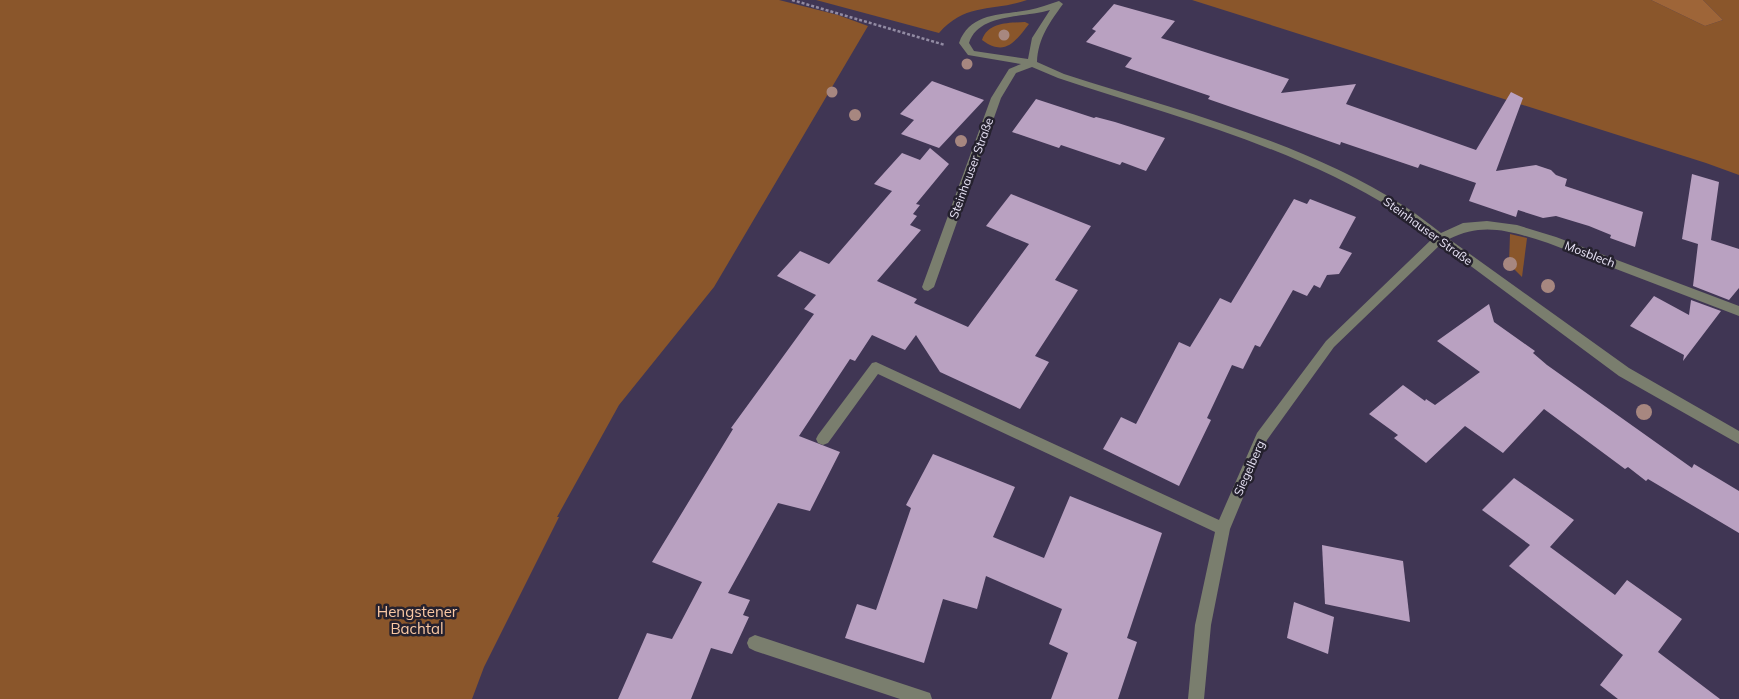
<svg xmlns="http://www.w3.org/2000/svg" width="1739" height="699" font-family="Mulish,sans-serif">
<rect width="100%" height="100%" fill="#403654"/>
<g fill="#8a562b">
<path d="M 0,0 L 779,0 L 838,15 L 868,26 L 714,287 L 619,405 L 557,517 L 559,517 L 484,667 L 472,699 L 0,699 Z"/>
<path d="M 816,0 L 1027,0 C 993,12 966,2 939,33 Z"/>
<path d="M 1192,0 L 1651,0 L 1705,26 L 1723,20 L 1703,0 L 1739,0 L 1739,175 L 1706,163 Z"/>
<path d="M 1025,22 L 1029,24 C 1015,42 1005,57 982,40 C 988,22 1009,23 1025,22 Z"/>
<path d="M 1510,234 L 1527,238 L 1522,277 L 1509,264 Z"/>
</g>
<path fill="#9e6538" d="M 1651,0 L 1703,0 L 1723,20 L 1705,26 Z"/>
<g fill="#b9a1c1">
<path d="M 1114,4 L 1175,21 L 1161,38 L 1289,79 L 1281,93 L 1356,84 L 1346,104 L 1476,150 L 1511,92 L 1523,98 L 1496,171 L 1536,165 L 1551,170 L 1556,175 L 1567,179 L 1565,186 L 1643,212 L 1635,247 L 1610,238 L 1611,235 L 1589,226 L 1556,216 L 1543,218 L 1518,210 L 1516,217 L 1469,201 L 1476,183 L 1420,164 L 1418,168 L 1341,142 L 1340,145 L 1208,99 L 1210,96 L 1125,67 L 1132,58 L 1086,42 L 1096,31 L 1092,29 Z"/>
<path d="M 932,81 L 984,100 L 939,148 L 901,134 L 914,120 L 900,114 Z"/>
<path d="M 1036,99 L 1094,118 L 1096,117 L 1115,122 L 1165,138 L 1146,171 L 1122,162 L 1120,165 L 1061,145 L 1059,148 L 1012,132 Z"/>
<path d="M 930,148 L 949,164 L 916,204 L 920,205 L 913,214 L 917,216 L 910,225 L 921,230 L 877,281 L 917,299 L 914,303 L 968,327 L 1029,244 L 986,226 L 1011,194 L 1091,226 L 1055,280 L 1078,290 L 1035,356 L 1049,362 L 1020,409 L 940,372 L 916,335 L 905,350 L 872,335 L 855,361 L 850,359 L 799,436 L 840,452 L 810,511 L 778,503 L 728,593 L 750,600 L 743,615 L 749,617 L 732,654 L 711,648 L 691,699 L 618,699 L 647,633 L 672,639 L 702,582 L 652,562 L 733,429 L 731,428 L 814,314 L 804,309 L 816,295 L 777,276 L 800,251 L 829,264 L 892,191 L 874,184 L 902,153 L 920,160 Z"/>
<path d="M 1692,174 L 1719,182 L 1711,240 L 1739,249 L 1739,288 L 1729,300 L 1693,286 L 1698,244 L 1682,239 Z"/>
<path d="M 1294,199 L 1307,204 L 1310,199 L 1356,217 L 1339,248 L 1352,253 L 1339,274 L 1327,275 L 1320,288 L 1314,285 L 1307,296 L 1293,290 L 1260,347 L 1255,345 L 1243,369 L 1232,365 L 1207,418 L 1211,420 L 1179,486 L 1103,449 L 1121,417 L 1136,424 L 1179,342 L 1190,347 L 1220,298 L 1231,303 Z"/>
<path d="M 1654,296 L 1689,315 L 1691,300 L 1721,311 L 1683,361 L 1684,355 L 1630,326 Z"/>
<path d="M 1489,304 L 1494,322 L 1535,351 L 1533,353 L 1547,365 L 1692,468 L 1694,464 L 1739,491 L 1739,533 L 1648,479 L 1646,481 L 1628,467 L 1625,469 L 1544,409 L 1503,453 L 1465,426 L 1426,463 L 1394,438 L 1398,435 L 1369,414 L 1403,385 L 1425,401 L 1426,399 L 1435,405 L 1480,372 L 1437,341 Z"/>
<path d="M 933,454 L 1015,487 L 993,537 L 1044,558 L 1070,496 L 1162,533 L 1127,638 L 1137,642 L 1118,699 L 1051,699 L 1068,653 L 1049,644 L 1062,609 L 986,576 L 977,609 L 943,599 L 924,663 L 845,638 L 857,604 L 876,610 L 911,508 L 906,505 Z"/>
<path d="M 1514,478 L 1574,520 L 1550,547 L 1615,595 L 1627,580 L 1682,619 L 1658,652 L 1720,699 L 1618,699 L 1600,685 L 1623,655 L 1509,566 L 1530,545 L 1482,510 Z"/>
<path d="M 1322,545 L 1403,561 L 1410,622 L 1325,604 Z"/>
<path d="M 1294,602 L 1334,617 L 1328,654 L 1287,638 Z"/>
</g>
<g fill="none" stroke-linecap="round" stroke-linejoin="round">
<path stroke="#928ba3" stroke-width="2.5" stroke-dasharray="3 2" stroke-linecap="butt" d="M 792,0 L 945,45"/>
<g fill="#7a7e6e" fill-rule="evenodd">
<path d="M 1059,1 L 1063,4 C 1050,22 1038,38 1037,62 L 1064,74 C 1179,111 1302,141 1404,206 C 1417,214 1429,224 1441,233 L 1463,223 L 1487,221 L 1517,225 L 1556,237 L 1739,306 L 1739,316 L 1548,243 C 1513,232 1484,221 1449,239 L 1629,368 L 1739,431 L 1739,444 L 1619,376 L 1441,244 L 1334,347 L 1267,440 L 1230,529 L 1211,625 L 1204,699 L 1188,699 L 1195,625 L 1215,532 L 878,374 L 828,443 L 823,445 L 818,443 L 816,439 L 818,435 L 872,363 L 876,362 L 1219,520 L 1257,433 L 1326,341 L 1433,238 C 1421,229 1409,219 1396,211 C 1293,146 1172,116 1058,78 L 1032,67 L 1016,73 L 1001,98 L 934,287 L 928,291 L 924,290 L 922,287 L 991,98 L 1009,69 L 1021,64 L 968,55 L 959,43 C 970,12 1002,15 1029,10 C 1039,8 1049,4 1059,1 ZM 1050,10 L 1032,38 L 1028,59 L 974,51 L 969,43 C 978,13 1024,18 1050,10 Z"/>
<path d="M 755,635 L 924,691 L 930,693 L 932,699 L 900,699 L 755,651 L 749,648 L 747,643 L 749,638 Z"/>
</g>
</g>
<g fill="#a78780">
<circle cx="1004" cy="35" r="5.5"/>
<circle cx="967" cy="64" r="5.5"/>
<circle cx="832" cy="92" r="5.5"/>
<circle cx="855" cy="115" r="6"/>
<circle cx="961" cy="141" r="6"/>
<circle cx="1510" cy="264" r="7"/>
<circle cx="1548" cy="286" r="7"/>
<circle cx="1644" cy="412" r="8"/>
</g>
<g text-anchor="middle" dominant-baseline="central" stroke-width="5" stroke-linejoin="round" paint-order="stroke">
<g font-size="12" fill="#e9e4f7" stroke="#25212e">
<text transform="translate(971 168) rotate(-70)">Steinhauser Straße</text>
<text transform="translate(1428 231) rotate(36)">Steinhauser Straße</text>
<text transform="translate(1590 254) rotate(21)">Mosblech</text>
<text transform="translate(1249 468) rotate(-66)">Siegelberg</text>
</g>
<g font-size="15" fill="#fbc9a4" stroke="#25212e">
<text x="417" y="611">Hengstener<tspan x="417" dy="17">Bachtal</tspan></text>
</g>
</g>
</svg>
